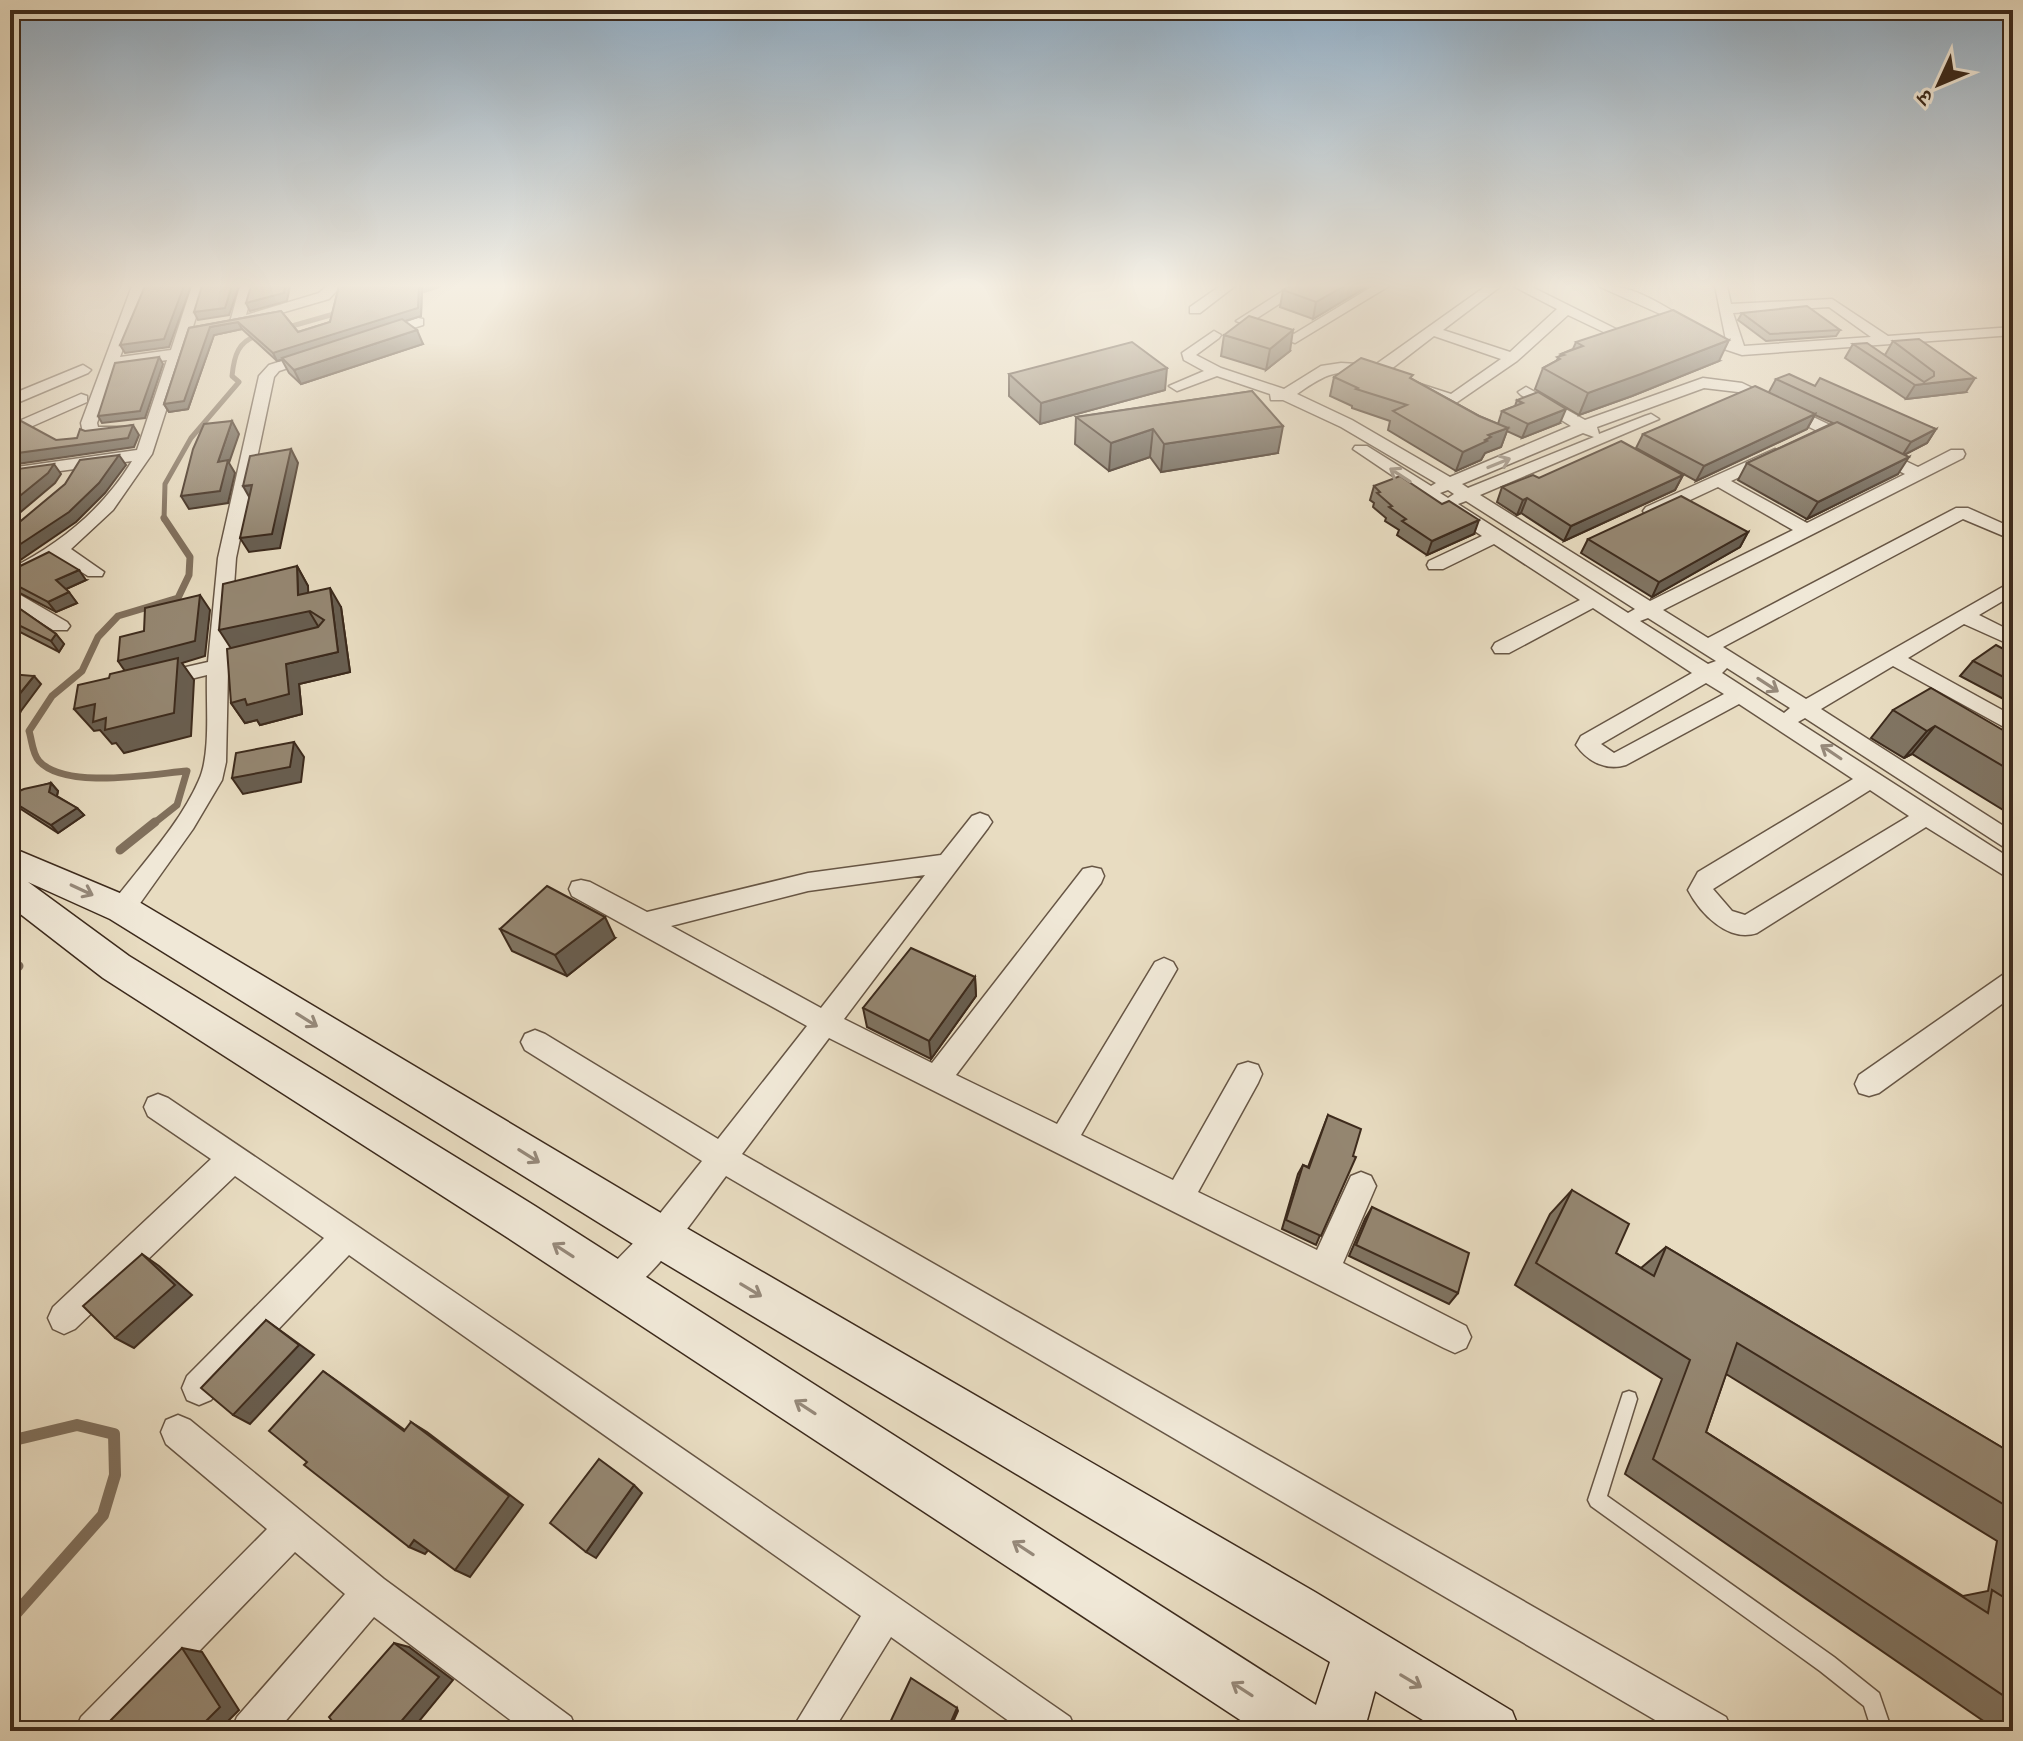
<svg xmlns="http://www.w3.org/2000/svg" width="2023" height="1741" font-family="'IM FELL English','Noto Serif Devanagari',serif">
<rect width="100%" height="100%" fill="#e8dcc1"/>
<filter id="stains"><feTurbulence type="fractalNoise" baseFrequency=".0025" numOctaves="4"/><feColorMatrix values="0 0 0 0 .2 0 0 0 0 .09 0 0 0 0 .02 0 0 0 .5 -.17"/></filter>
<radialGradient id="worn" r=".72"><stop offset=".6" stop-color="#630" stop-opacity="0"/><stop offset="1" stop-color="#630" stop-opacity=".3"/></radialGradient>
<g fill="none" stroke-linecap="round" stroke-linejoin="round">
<g stroke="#80705d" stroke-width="5">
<path d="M 412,294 L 438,286"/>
<path d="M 285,328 L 341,312"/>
<path d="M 164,520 L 165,484 L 191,438 L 239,382 L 232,376 C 234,356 238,340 260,335"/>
</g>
<path stroke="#80705d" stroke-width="7" d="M 153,824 L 177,805 L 187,771 C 152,774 65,790 39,761 C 32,753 32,740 29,731 L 52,696 L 82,671 L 98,637 L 118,616 L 178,598 L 189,575 L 190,557 L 164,518"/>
<g stroke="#80705d" stroke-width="9">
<path d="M 120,850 L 155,822"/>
<path d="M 10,975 L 19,966"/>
</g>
<path stroke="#80705d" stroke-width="12" d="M 10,1441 L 77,1425 L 114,1434 L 115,1475 L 103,1515 L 10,1620"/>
<g stroke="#675645" stroke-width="3">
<path id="lane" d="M 1629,1391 L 1635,1393 L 1637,1399 L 1607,1496 L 1834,1657 L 1879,1693 L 1892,1731 L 1872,1731 L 1864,1706 L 1820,1671 L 1591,1506 L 1588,1500 L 1621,1399 L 1623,1393 Z"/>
</g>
<g stroke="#675645" stroke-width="3">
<g id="street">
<path d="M 132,286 L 146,286 L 120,357 L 171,350 L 192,286 L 206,286 L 152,454 L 113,510 L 71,549 L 104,572 L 102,576 L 88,576 L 59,558 L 10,582 L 10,569 C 60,544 103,509 132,461 L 10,478 L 10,468 L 137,450 L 167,360 L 117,367 L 97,423 L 98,427 L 125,427 L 125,433 L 91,438 L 83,433 L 81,423 Z"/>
<path d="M 240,286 L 254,286 L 246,315 L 319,293 L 327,286 L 341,286 L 329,299 L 237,326 L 230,322 Z"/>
<path d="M 1220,286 L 1235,286 L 1200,313 L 1190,313 L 1190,307 Z"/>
<path d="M 1291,286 L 1307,286 L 1254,320 L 1294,334 L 1373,286 L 1389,286 L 1295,343 L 1236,321 Z"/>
<path d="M 1486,286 L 1501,286 L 1443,330 L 1510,352 L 1557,309 L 1513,286 L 1530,286 L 1626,334 L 1624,337 L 1614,337 L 1568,315 L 1517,361 L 1453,405 L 1374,379 L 1371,374 C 1334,370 1327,373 1297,394 L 1352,420 L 1450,477 L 1571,426 L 1521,395 L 1518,392 L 1526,387 L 1585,420 L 1703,378 L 1742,383 L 1918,467 L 1951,450 L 1963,450 L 1965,454 L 1963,458 L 1663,610 L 1708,638 L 1956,508 L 1968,508 L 2013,528 L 2013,540 L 1963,519 L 1723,647 L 1806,699 L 2013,581 L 2013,595 L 1979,615 L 2013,632 L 2013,646 L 1964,624 L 1908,658 L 2013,716 L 2013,732 L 1893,666 L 1821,709 L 2013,832 L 2013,853 L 1805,718 L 1798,722 L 2013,860 L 2013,881 L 1926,827 L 1757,933 C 1728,943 1700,913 1688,890 L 1698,872 L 1853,779 L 1739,704 L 1626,765 C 1606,771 1588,762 1576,745 L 1581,736 L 1692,673 L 1593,608 L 1509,653 L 1495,653 L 1492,648 L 1495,643 L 1580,600 L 1494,544 L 1443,569 L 1429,569 L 1427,565 L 1429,561 L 1482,536 L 1353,449 L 1355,446 L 1367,446 L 1431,486 L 1436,483 L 1341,427 L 1283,400 L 1271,400 L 1270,394 L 1217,376 L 1177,391 L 1169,386 L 1204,371 L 1184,360 L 1182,353 L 1214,331 L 1221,335 L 1219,338 L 1196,355 L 1221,368 L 1284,389 L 1321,366 L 1341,363 L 1375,365 ZM 1434,336 L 1501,359 L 1451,394 L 1386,373 ZM 1704,388 L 1738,392 L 1905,474 L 1807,523 L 1731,481 L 1781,458 L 1783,454 L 1775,449 L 1646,507 L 1643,511 L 1646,515 L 1658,515 L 1718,487 L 1793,530 L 1650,601 L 1480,495 L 1659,419 L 1651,414 L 1645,416 L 1599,434 L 1597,427 ZM 1583,433 L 1594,437 L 1468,488 L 1462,484 ZM 1448,490 L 1454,494 L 1448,498 L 1440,493 ZM 1466,501 L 1635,609 L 1628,613 L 1458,504 ZM 1648,618 L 1716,661 L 1708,664 L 1640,621 ZM 1727,668 L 1790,708 L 1784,713 L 1722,673 ZM 1706,683 L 1724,694 L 1614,753 L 1601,744 ZM 1870,790 L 1909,816 L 1745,915 L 1732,911 L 1713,889 Z"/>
<path d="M 1598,286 C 1646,282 1685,326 1726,340 L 1715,286 L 1727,286 L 1731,304 L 1832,299 L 1888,336 L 2013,327 L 2013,335 L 1742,355 L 1709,344 L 1667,317 ZM 1829,307 L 1871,337 L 1744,346 L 1733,313 Z"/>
<path d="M 418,318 L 423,319 L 423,325 L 378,339 L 371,335 Z"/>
<path d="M 316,350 L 321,351 L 321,357 L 279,371 L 274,377 L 236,558 L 229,657 L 238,658 L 241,663 L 238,668 L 228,670 L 226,762 L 222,780 L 193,829 L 131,916 L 122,919 L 113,916 L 110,909 L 113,902 C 142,864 180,824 199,780 C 211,754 206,704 207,675 L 158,687 L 148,680 L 151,675 L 208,662 L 218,558 L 259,376 L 269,365 Z"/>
<path d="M 83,365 L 91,370 L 88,373 L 10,406 L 10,395 Z"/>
<path d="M 81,394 L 87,396 L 87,402 L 10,436 L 10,425 Z"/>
<path d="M 10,589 L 67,622 L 70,626 L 67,630 L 53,630 L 10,603 Z"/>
<path d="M 980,813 L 988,816 L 992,822 L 988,828 L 844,1019 L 932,1063 L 1083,869 L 1092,867 L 1101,869 L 1104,876 L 1101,883 L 956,1075 L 1057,1124 L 1155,962 L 1164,958 L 1173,962 L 1177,969 L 1173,976 L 1081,1135 L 1173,1180 L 1238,1065 L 1248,1062 L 1258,1065 L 1262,1074 L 1258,1083 L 1198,1192 L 1317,1250 L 1351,1176 L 1361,1172 L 1371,1176 L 1376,1186 L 1343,1263 L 1466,1326 L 1471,1337 L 1466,1348 L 1455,1353 L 1444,1348 L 829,1038 L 742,1154 L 1726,1717 L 1732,1731 L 1674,1731 L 726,1176 C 701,1209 652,1284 615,1300 L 604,1295 L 599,1284 L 604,1273 L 650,1226 L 702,1161 L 525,1050 L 521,1042 L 525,1034 L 535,1030 L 545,1034 L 718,1139 L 807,1026 L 572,896 L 569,889 L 572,882 L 581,880 L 590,882 L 647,912 L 808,873 L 941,855 L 972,816 ZM 925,875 L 821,1008 L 671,926 L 808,891 Z"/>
<path d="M 2013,971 L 2013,996 L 1879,1093 L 1869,1096 L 1859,1093 L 1855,1084 L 1859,1075 L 2004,974 Z"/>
<path d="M 158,1094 L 168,1098 C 471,1302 771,1509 1070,1717 L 1076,1731 L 1023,1731 L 891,1637 L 833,1731 L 791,1731 L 861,1616 L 349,1255 L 211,1400 L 199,1405 L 187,1400 L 182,1388 L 187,1376 L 324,1238 L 235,1176 L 75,1329 L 64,1334 L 53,1329 L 48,1318 L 53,1307 L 211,1159 L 148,1116 L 144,1107 L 148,1098 Z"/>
<path d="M 178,1415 L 190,1420 L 384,1579 L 571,1717 L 577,1731 L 525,1731 L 374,1617 L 277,1731 L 231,1731 L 237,1717 L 345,1594 L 295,1552 L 122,1731 L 75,1731 L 81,1717 L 267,1529 L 166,1444 L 161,1432 L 166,1420 Z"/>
</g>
</g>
<g stroke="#3c2a1c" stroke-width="3">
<path id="secondary" d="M 10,847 L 134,899 L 676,1222 L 1315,1592 L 1512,1711 L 1520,1731 L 1441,1731 L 1375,1691 L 1364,1731 L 1257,1731 L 505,1236 L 103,978 L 10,906 ZM 28,882 L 110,919 L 646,1252 L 1330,1662 L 1316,1705 L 535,1206 L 129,956 Z"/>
</g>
<use href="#lane" fill="#f0e8d7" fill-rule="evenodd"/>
<use href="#street" fill="#f0e8d7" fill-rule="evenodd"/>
<use href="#secondary" fill="#f0e8d7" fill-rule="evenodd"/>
</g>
<g fill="#807462" stroke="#3c2a1c" stroke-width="2" fill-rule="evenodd">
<path d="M 339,286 L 422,286 L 421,316 L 404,321 L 423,344 L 301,384 L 289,373 L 282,360 L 277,361 L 242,329 L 214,335 L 188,409 L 169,412 L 164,404 L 189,328 L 281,311 L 298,332 L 330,322 Z"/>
<path d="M 1289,286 L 1368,286 L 1313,319 L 1280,307 L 1283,290 Z"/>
<path d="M 1742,313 L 1840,330 L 1836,336 L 1766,341 L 1738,320 Z"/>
<path d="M 1224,335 L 1290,351 L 1266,370 L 1221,356 Z"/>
<path d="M 1893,341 L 1966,392 L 1906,399 L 1845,358 L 1853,344 L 1885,355 Z"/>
<path d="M 1576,342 L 1719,361 L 1632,396 L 1579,415 L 1535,389 L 1543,368 L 1556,361 L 1561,354 L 1573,349 Z"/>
<path d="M 1009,374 L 1165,390 L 1040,424 L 1009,396 Z"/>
<path d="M 1334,377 L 1412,379 L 1479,416 L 1498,424 L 1502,411 L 1515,406 L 1517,400 L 1560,423 L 1522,438 L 1507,431 L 1501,447 L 1485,453 L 1481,460 L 1456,471 L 1388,430 L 1390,421 L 1352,408 L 1352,406 L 1330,396 Z"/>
<path d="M 1776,379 L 1815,386 L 1936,429 L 1927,443 L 1904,455 L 1898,474 L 1807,519 L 1738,480 L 1747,463 L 1833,423 L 1815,415 L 1807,429 L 1696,481 L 1636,448 L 1643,434 L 1769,392 Z"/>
<path d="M 1252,391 L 1278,453 L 1161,472 L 1150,457 L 1109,471 L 1075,444 L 1076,417 Z"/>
<path d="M 1683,475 L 1675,490 L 1564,541 L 1521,513 L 1517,515 L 1497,502 L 1502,487 L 1539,478 Z"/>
<path d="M 1374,486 L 1474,534 L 1427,555 L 1397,535 L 1399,530 L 1385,521 L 1386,518 L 1373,507 L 1374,503 L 1370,500 Z"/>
<path d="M 1748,532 L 1740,547 L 1652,597 L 1581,553 L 1588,539 Z"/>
<path d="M 297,566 L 308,586 L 308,593 L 341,607 L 350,672 L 299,684 L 302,714 L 260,725 L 257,720 L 245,723 L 231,703 L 231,648 Z"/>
<path d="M 10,571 L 86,580 L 66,589 L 77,603 L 56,612 L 10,588 Z"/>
<path d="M 10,602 L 56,634 L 64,644 L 59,652 L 10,627 Z"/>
<path d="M 2013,654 L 2013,704 L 1960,676 L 1973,661 Z"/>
<path d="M 1893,710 L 2013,736 L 2013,816 L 1912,754 L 1904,758 L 1871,738 Z"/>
<path d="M 51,783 L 58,791 L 57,796 L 77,808 L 84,815 L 58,833 L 10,802 L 10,795 Z"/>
<path d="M 500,929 L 615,938 L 567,976 L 512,951 Z"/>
<path d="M 975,977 L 976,996 L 931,1059 L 867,1027 L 863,1008 Z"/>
<path d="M 1328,1115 L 1353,1156 L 1316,1245 L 1282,1229 L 1298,1174 L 1303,1165 L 1308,1167 Z"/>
<path d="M 1572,1190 L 1616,1253 L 1641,1268 L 1666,1247 L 2013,1454 L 2013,1731 L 1998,1731 L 1625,1474 L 1662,1379 L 1515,1285 L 1550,1214 ZM 1726,1374 L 1997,1541 L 1988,1591 L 1963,1596 L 1706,1432 Z"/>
<path d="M 1372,1207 L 1458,1293 L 1449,1304 L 1349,1256 L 1365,1219 Z"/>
</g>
<g fill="#685e50" stroke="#3c2a1c" stroke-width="2">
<path d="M 184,286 L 191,286 L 169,347 L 125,353 L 120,345 Z"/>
<path d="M 232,286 L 239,286 L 229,315 L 198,320 L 194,312 Z"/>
<path d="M 285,286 L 290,286 L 287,301 L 250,311 L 246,303 Z"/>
<path d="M 419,286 L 422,286 L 421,316 L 277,361 L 273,353 Z"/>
<path d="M 1344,286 L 1368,286 L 1313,319 L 1316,302 Z"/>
<path d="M 238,322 L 242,329 L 214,335 L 188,409 L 169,412 L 164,404 L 210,327 Z"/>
<path d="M 417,330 L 423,344 L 301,384 L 294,370 Z"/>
<path d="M 1293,330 L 1290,351 L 1266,370 L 1270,349 Z"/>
<path d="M 1729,340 L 1719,361 L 1632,396 L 1579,415 L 1588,393 Z"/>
<path d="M 159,357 L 163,364 L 145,418 L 102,423 L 98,416 Z"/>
<path d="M 1167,368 L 1165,390 L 1040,424 L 1041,403 Z"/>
<path d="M 1975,378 L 1966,392 L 1906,399 L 1915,385 Z"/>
<path d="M 1566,409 L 1560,423 L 1522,438 L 1528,424 Z"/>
<path d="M 1815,414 L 1807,429 L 1696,481 L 1704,466 Z"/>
<path d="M 232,421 L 239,434 L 229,463 L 235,473 L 228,503 L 189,509 L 181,496 L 218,462 Z"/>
<path d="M 133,425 L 139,435 L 134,447 L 10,465 L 10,454 Z"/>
<path d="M 1283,426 L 1278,453 L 1161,472 L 1164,444 Z"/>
<path d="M 1508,428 L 1501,447 L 1485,453 L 1481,460 L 1456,471 L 1463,452 L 1488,435 Z"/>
<path d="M 1153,429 L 1150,457 L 1109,471 L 1111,443 Z"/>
<path d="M 1936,429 L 1927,443 L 1902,456 L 1911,442 Z"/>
<path d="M 291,449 L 298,463 L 280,548 L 249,552 L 240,538 Z"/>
<path d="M 119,455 L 126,465 L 105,493 L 76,522 L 10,567 L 10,551 Z"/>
<path d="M 1909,457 L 1898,474 L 1807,519 L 1818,502 Z"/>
<path d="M 54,464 L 61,474 L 55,483 L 10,521 L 10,504 Z"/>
<path d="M 1683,475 L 1675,490 L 1564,541 L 1571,526 Z"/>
<path d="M 252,485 L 251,500 L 243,486 Z"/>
<path d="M 1527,498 L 1521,513 L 1517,515 L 1523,500 Z"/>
<path d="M 1479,520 L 1474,534 L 1427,555 L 1432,541 Z"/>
<path d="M 1748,532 L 1740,547 L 1652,597 L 1659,582 Z"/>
<path d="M 297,566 L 308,586 L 309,611 L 321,631 L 232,650 L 219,630 L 298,595 Z"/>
<path d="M 79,570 L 86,580 L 64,590 L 56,580 Z"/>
<path d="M 330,588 L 341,607 L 350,672 L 299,684 L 302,714 L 260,725 L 257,720 L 245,723 L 231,703 L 286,664 L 338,652 Z"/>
<path d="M 69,592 L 77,603 L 56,612 L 48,602 Z"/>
<path d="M 200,595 L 210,610 L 205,656 L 182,663 L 194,680 L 191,736 L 124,753 L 116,743 L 112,744 L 100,730 L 94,731 L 74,709 L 129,677 L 118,661 Z"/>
<path d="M 56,634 L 64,644 L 59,652 L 51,641 Z"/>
<path d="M 34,676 L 41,684 L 21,711 L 10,733 L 10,707 L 13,702 Z"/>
<path d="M 1935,726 L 1912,754 L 1904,758 L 1927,731 Z"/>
<path d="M 294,742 L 304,757 L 301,782 L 243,794 L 232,778 Z"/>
<path d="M 51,783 L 58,791 L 56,799 L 49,792 Z"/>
<path d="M 77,808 L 84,815 L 58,833 L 51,825 Z"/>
<path d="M 605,917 L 615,938 L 567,976 L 555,955 Z"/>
<path d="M 975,977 L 976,996 L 931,1059 L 929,1041 Z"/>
<path d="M 142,1254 L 159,1266 L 192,1295 L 134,1348 L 115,1338 Z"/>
<path d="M 266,1320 L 314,1355 L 250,1424 L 233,1415 Z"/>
<path d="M 323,1371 L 340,1383 L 420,1441 L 404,1431 Z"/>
<path d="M 411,1422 L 427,1432 L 523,1505 L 470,1577 L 455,1570 Z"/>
<path d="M 634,1485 L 642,1493 L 596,1558 L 586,1552 Z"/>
<path d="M 414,1540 L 430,1548 L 425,1554 L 409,1547 Z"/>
<path d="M 394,1643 L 409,1647 L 453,1680 L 411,1731 L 393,1731 Z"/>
<path d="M 182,1648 L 202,1652 L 239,1710 L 218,1731 L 196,1731 Z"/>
<path d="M 957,1708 L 958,1711 L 949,1731 L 947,1731 Z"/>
</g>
<g fill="#958772" stroke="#3c2a1c" stroke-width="2">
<path d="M 145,286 L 184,286 L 164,339 L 120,345 Z"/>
<path d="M 202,286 L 232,286 L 225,308 L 194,312 Z"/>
<path d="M 251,286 L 285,286 L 284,293 L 246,303 Z"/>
<path d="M 339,286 L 419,286 L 418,308 L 273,353 L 238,322 L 210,327 L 184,401 L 164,404 L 189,328 L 281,311 L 298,332 L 330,322 Z"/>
<path d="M 1289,286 L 1344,286 L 1316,302 L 1283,290 Z"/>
<path d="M 1807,306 L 1840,330 L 1770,334 L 1742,313 Z"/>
<path d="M 1673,310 L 1729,340 L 1641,374 L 1588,393 L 1543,368 L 1560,359 L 1557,357 L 1564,355 L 1561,354 L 1583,346 L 1576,342 Z"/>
<path d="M 1249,316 L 1293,330 L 1270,349 L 1224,335 Z"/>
<path d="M 402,319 L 417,330 L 294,370 L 282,358 Z"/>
<path d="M 1919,339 L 1975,378 L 1915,385 L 1853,344 L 1867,343 L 1924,382 L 1934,376 L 1934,372 L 1893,341 Z"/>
<path d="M 1132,342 L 1167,368 L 1041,403 L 1009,374 Z"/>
<path d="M 159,357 L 140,411 L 98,416 L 115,363 Z"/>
<path d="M 1361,358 L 1413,375 L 1410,378 L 1479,416 L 1508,428 L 1488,435 L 1491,437 L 1485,440 L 1487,441 L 1463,452 L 1393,411 L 1407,405 L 1356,389 L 1358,388 L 1334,377 Z"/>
<path d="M 1789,374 L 1815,386 L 1820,378 L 1936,429 L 1911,442 L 1776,379 Z"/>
<path d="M 1755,386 L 1815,414 L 1704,466 L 1643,434 Z"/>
<path d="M 1252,391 L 1283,426 L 1164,444 L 1153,429 L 1111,443 L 1076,417 Z"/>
<path d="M 1538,392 L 1566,409 L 1528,424 L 1502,411 L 1523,403 L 1517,400 Z"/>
<path d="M 21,421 L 56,440 L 77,438 L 80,429 L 85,431 L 133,425 L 128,438 L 10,454 L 10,426 Z"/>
<path d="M 232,421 L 218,462 L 228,460 L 220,491 L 181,496 L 193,449 L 204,424 Z"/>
<path d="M 1837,422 L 1909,457 L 1818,502 L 1747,463 Z"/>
<path d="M 1621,441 L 1683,475 L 1571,526 L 1527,498 L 1523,500 L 1502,487 L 1533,475 L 1539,478 Z"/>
<path d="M 291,449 L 272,534 L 240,538 L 252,485 L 243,486 L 250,456 Z"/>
<path d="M 119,455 L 99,483 L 69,512 L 10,551 L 10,530 L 65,484 L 80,460 Z"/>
<path d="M 54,464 L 48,473 L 10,504 L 10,470 Z"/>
<path d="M 1400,476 L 1442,504 L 1449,501 L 1479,520 L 1432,541 L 1402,521 L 1406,519 L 1389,507 L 1392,506 L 1377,493 L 1380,492 L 1374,486 Z"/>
<path d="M 1681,496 L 1748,532 L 1659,582 L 1588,539 Z"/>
<path d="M 49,552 L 79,570 L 56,580 L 69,592 L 48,602 L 10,582 L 10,571 Z"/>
<path d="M 297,566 L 298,595 L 330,588 L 338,652 L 286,664 L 289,694 L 247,705 L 245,699 L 231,703 L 227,649 L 318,627 L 324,620 L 310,611 L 219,630 L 223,584 Z"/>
<path d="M 200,595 L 195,641 L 118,661 L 120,637 L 144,631 L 145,608 Z"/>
<path d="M 10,602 L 56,634 L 51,641 L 10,621 Z"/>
<path d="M 1996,645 L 2013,654 L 2013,682 L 1973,661 Z"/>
<path d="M 178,658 L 174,713 L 105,730 L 106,718 L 93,722 L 95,704 L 74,709 L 78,685 L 109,678 L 110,674 Z"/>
<path d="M 10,674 L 34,676 L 13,702 L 10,707 Z"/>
<path d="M 1931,688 L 2013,736 L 2013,772 L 1935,726 L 1927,731 L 1893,710 Z"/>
<path d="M 294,742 L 290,767 L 232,778 L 236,753 Z"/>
<path d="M 51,783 L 49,792 L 77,808 L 51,825 L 10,800 L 10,795 L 24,789 Z"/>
<path d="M 547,886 L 605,917 L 555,955 L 500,929 Z"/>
<path d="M 911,948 L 975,977 L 929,1041 L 863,1008 Z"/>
<path d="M 1328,1115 L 1361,1129 L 1353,1156 L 1356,1157 L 1321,1236 L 1286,1220 L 1303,1165 L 1309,1168 Z"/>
<path d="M 1572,1190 L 1629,1224 L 1616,1253 L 1654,1276 L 1666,1247 L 2013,1454 L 2013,1510 L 1737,1343 L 1706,1432 L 1988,1613 L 1992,1590 L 2013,1603 L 2013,1702 L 1653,1459 L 1690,1360 L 1536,1263 Z"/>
<path d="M 1372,1207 L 1469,1253 L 1458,1293 L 1356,1245 Z"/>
<path d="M 142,1254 L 175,1285 L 115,1338 L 83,1306 Z"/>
<path d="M 266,1320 L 299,1345 L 233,1415 L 201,1388 Z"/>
<path d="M 323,1371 L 404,1431 L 411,1422 L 509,1496 L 455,1570 L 414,1540 L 409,1547 L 304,1465 L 307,1462 L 269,1431 Z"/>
<path d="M 599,1459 L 634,1485 L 586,1552 L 550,1523 Z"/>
<path d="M 394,1643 L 439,1677 L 393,1731 L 340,1731 L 329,1717 Z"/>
<path d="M 182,1648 L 220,1707 L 196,1731 L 100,1731 Z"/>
<path d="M 911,1678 L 957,1708 L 947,1731 L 886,1731 Z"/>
</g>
<defs><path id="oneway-shaft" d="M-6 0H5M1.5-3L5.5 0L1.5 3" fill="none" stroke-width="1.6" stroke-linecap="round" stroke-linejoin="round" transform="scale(2)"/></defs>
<g stroke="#96897a">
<use href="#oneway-shaft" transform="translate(1499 463) rotate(-22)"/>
<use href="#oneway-shaft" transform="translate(1400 475) rotate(-147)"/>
<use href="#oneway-shaft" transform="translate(1768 685) rotate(33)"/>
<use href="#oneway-shaft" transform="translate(1831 752) rotate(-146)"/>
<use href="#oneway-shaft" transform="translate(82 890) rotate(25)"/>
<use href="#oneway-shaft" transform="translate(307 1020) rotate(32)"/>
<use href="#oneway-shaft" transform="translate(529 1156) rotate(32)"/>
<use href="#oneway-shaft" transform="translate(563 1250) rotate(-147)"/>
<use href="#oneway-shaft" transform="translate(751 1290) rotate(31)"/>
<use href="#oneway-shaft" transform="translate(805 1407) rotate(-147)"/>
<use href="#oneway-shaft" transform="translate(1023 1548) rotate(-147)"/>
<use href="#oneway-shaft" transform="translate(1411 1681) rotate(31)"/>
<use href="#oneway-shaft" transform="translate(1242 1689) rotate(-147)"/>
</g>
<linearGradient id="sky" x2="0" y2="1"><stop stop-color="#91acc2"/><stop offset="0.54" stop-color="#f5efe3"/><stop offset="1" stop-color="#f5efe3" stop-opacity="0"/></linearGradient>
<rect width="2023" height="529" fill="url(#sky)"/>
<rect width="2023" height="1741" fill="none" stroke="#e8dcc1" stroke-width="40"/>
<rect x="12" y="12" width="1999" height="1717" fill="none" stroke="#3c2a1c" stroke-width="4"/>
<rect x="20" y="20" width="1983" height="1701" fill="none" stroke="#3c2a1c" stroke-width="2"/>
<g transform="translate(1939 84) rotate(226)" stroke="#f0e8d7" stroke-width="6" paint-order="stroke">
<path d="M0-6L14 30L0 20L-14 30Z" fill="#3c2a1c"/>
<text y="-12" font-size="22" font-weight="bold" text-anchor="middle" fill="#3c2a1c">उ</text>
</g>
<rect width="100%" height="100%" filter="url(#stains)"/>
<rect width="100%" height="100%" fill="url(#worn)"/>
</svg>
